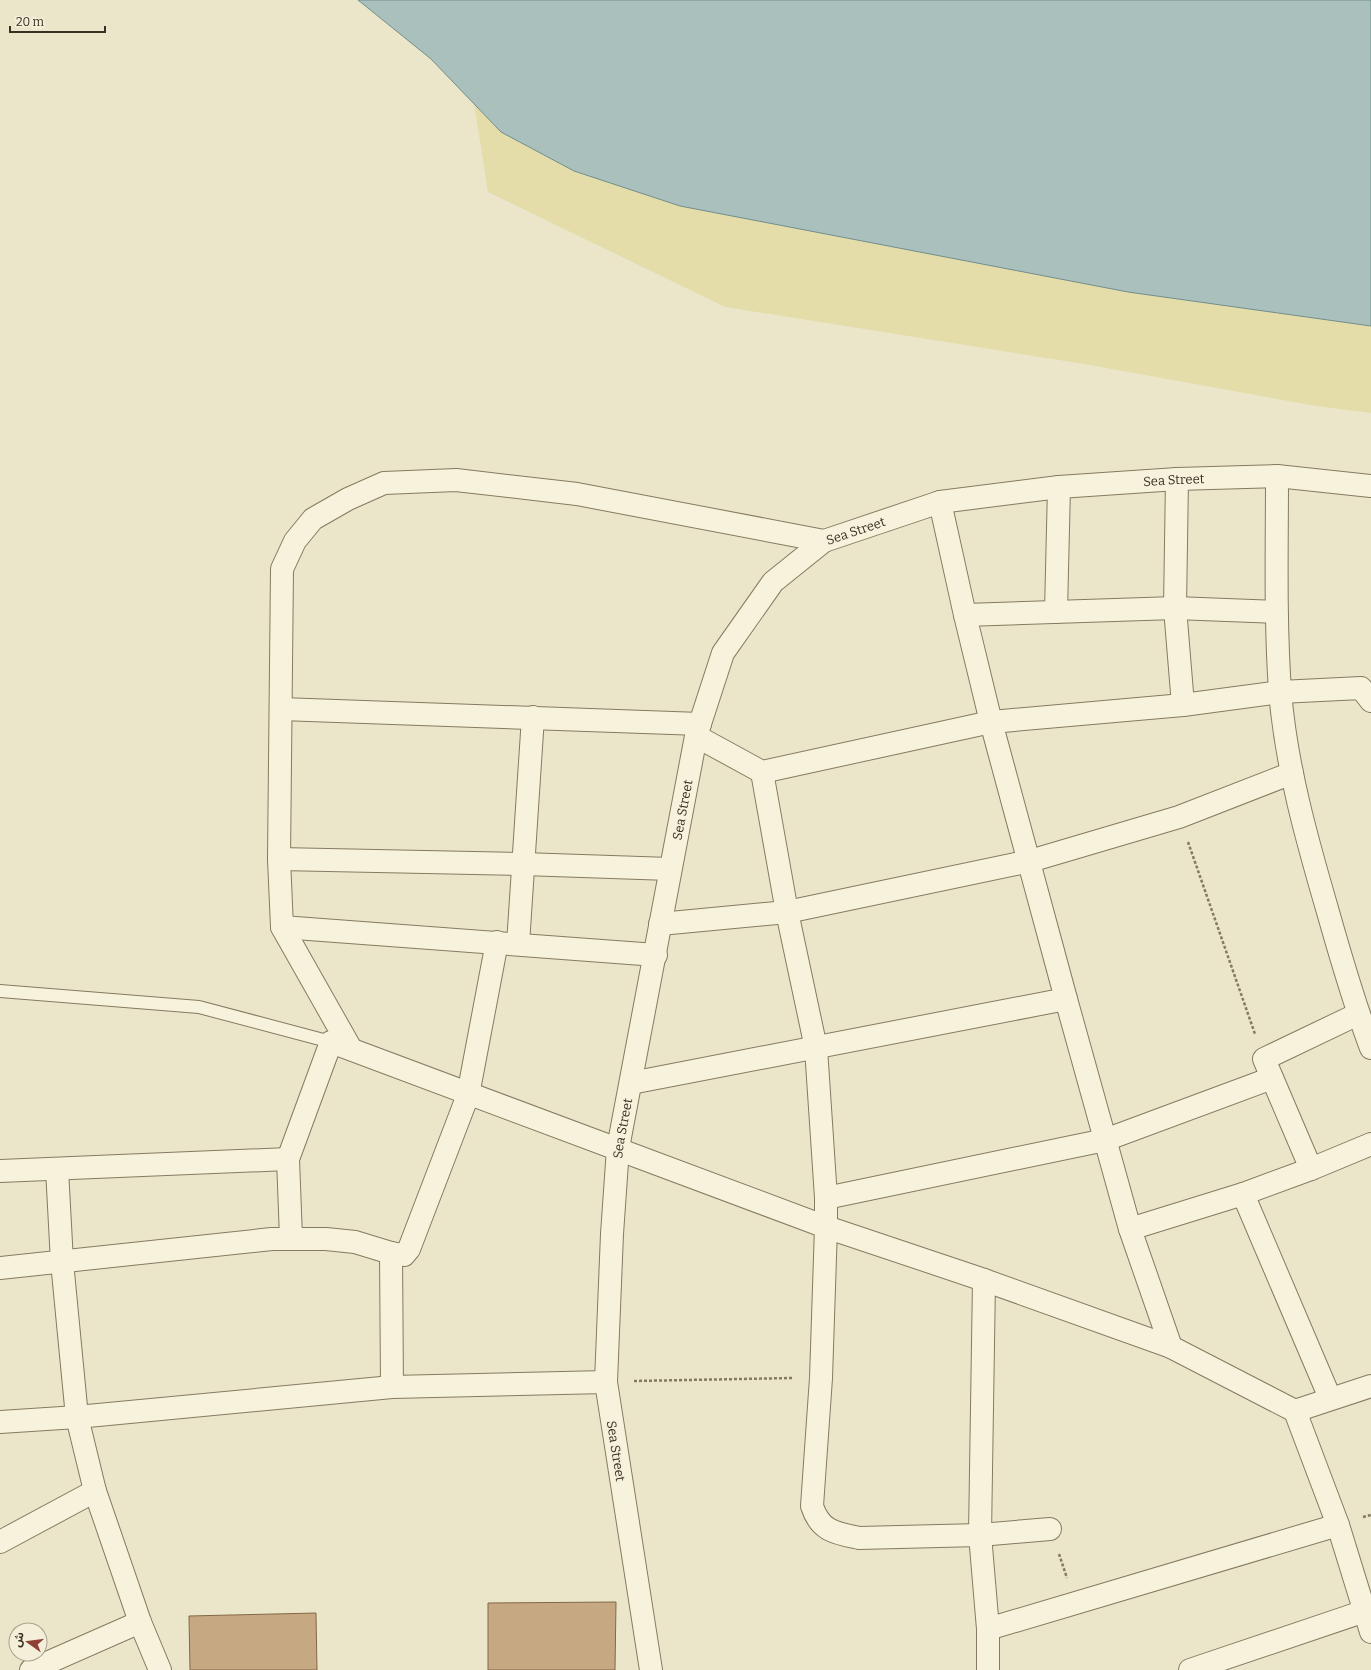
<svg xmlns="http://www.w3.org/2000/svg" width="1371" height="1670" font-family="Bitter,'Noto Sans Arabic',serif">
<rect width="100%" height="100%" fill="#ebe6ca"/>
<path fill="#e4ddaa" d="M 474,103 L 501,132 L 574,171 L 680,206 L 1128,292 L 1371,326 L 1371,413 L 1316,406 L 1084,364 L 725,307 L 488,192 Z"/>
<path fill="#aac0bd" stroke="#718e8b" d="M 358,0 L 1371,0 L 1371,326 L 1128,292 L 680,206 L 574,171 L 501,132 L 431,59 Z"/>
<g fill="#c6a883" stroke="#836847">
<path d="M 616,1602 L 615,1670 L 488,1670 L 488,1603 Z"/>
<path d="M 316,1613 L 317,1670 L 190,1670 L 189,1616 Z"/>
</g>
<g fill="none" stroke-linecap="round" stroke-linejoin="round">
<g stroke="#867a60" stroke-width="14">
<path id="service" d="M 0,991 L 199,1007 L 331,1042"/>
</g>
<g stroke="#867a60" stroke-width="24">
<g id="minor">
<path d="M 1277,476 C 1277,548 1275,619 1280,691 C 1286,766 1307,840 1328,912 C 1341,958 1354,1003 1371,1048"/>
<path d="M 1177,479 L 1175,608 L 1183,705"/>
<path d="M 940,502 L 965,615 L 991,722 L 1066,999 L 1130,1229 L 1171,1347"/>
<path d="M 1056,612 L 1059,487"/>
<path d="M 965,615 L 1175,608 L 1276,612"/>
<path d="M 281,709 L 700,724"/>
<path d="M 696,736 L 762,772 L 991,722 L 1183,705 L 1280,692 L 1361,688 L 1371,701"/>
<path d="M 762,772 L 787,912 L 816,1048 L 826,1198 L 826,1227 L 821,1378 L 812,1506 C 820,1531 835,1533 859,1538 L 980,1535 L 1050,1529"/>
<path d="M 279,859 L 523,864 L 670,869"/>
<path d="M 660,924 L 787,912 L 1030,861 L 1179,817 L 1292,773"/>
<path d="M 282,927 L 656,955"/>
<path d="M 518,944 L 533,717"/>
<path d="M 351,1049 L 282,927 L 279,859 L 282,569 L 295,541 L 313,519 L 348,499 L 384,483 L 456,480 L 577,494 L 824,541"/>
<path d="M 631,1083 L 1066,999"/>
<path d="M 57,1169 L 62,1262 L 77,1417 L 95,1491 L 140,1622 L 160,1670"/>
<path d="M 1311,1169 L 1371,1144"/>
<path d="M 0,1171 L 288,1159"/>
<path d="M 1243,1194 L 1330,1398"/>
<path d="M 826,1198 L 1105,1140 L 1272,1078"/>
<path d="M 1130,1229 L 1243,1194 L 1311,1169 L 1264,1059 L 1358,1014"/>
<path d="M 291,1238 L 288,1159 L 331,1042 L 826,1227 L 984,1280 L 1171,1347 L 1295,1411 L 1338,1525 L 1371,1632"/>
<path d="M 391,1253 L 392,1387"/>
<path d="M 0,1268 L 272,1239 L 326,1239 L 355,1242 L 391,1253 L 404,1255 L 409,1249 L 468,1095 L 497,942"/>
<path d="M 984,1280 L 980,1535 L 988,1629 L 988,1670"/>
<path d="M 1295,1411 L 1371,1386"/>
<path d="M 0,1422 L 77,1417 L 392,1387 L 606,1382"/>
<path d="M 0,1542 L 95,1491"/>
<path d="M 988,1629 L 1338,1525"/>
<path d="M 31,1670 L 140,1622"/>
<path d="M 1190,1670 L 1371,1609"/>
</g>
</g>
<g stroke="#867a60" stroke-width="24">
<g id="tertiary">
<path id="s1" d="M 651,1670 L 606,1382 L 612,1234 L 618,1148 L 696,736 L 723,653 L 773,582 L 824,541 L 940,502 L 1059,487 L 1177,479 L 1277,476 L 1371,486"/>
</g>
</g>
<g stroke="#867a60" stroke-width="2.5" stroke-dasharray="3 2" stroke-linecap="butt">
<path d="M 1188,842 L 1255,1034"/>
<path d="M 634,1381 L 793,1378"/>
<path d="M 1363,1517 L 1371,1515"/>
<path d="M 1059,1554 L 1067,1578"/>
</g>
<use href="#service" stroke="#f6f2dc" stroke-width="12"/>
<use href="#minor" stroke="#f6f2dc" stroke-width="22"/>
<use href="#tertiary" stroke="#f6f2dc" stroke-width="22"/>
</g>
<g text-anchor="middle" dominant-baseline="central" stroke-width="3" stroke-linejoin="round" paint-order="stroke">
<g font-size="13" fill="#383022" stroke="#f3efd9">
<text stroke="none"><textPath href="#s1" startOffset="1542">Sea Street</textPath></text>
<text stroke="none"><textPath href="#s1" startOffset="1218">Sea Street</textPath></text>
<text stroke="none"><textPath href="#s1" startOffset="870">Sea Street</textPath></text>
<text stroke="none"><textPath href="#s1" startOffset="546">Sea Street</textPath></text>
<text transform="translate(616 1451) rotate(81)">Sea Street</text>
</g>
</g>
<g transform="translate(28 1642) rotate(284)"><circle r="19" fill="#f3efd9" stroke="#a8a390"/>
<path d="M0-3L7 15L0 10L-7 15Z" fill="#904135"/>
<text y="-6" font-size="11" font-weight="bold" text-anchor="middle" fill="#383022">ش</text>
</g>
<path d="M10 26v6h95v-6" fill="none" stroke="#383022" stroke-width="2"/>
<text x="16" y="26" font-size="12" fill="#383022" stroke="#f3efd9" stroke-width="3" paint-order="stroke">20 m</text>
</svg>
